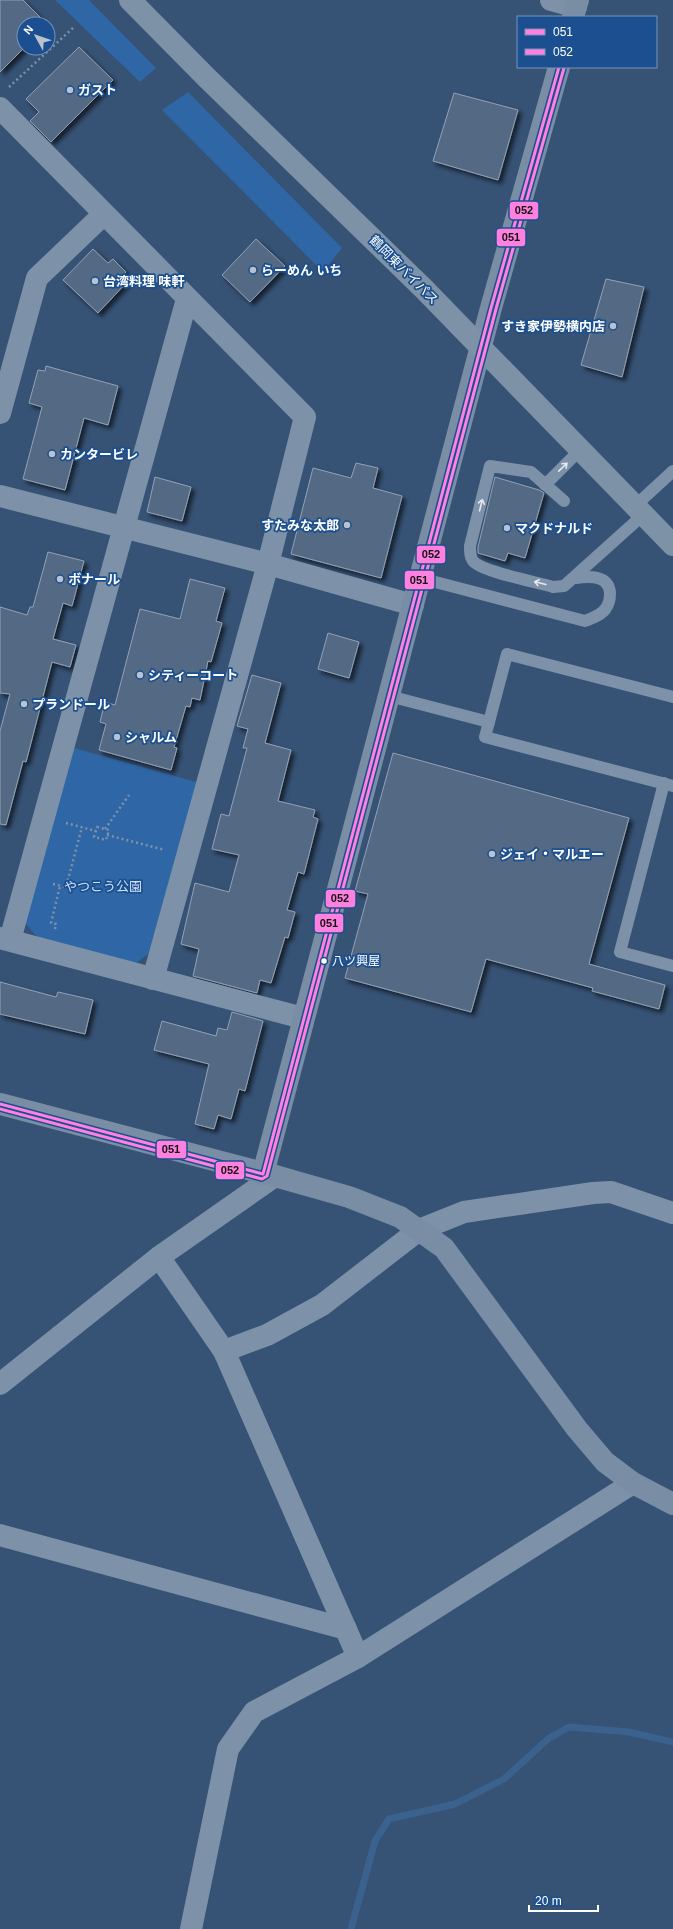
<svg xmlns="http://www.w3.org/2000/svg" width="673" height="1929" font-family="Arial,'Noto Sans JP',sans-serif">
<defs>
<filter id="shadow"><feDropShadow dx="3.5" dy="3.5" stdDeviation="2" flood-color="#0009"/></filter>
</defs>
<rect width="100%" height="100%" fill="#365274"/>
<g fill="#2f66a5">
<path d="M 55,0 L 89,0 L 156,68 L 140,82 Z"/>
<path d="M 188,92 L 342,248 L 323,272 L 162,110 Z"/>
<path d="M 74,748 L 200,783 L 153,950 L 134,965 L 38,938 L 25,923 Z"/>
</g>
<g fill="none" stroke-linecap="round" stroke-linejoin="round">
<path stroke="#3b618d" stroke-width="7" d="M 351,1929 L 375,1841 L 389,1819 L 455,1804 L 504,1779 L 548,1739 L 569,1727 L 629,1732 L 673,1742"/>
</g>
<g fill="#526984" stroke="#92a2b6" filter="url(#shadow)">
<path d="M 0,0 L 23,0 L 47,24 L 24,24 L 24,48 L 0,72 Z"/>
<path d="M 79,47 L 113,80 L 51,142 L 30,121 L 39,112 L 26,99 Z"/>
<path d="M 454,93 L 518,110 L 498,180 L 433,161 Z"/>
<path d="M 256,239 L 285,266 L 250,302 L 222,275 Z"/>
<path d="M 93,249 L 108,263 L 113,259 L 126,272 L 122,276 L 128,281 L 98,313 L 63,280 Z"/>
<path d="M 606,279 L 644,287 L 622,377 L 581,365 Z"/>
<path d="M 46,366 L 118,386 L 108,425 L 84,418 L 65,490 L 23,479 L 42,407 L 29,403 L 38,370 L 45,371 Z"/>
<path d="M 356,463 L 378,468 L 373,488 L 402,496 L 381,578 L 291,554 L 313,468 L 351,478 Z"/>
<path d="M 155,477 L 191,487 L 182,521 L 147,512 Z"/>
<path d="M 495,477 L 539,490 L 544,493 L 525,558 L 508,553 L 505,561 L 478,553 L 478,547 Z"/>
<path d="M 48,552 L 84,561 L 72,606 L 63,603 L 53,639 L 76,645 L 70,667 L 52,662 L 26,762 L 23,761 L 6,825 L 0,824 L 0,731 L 10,694 L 0,693 L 0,607 L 27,615 L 30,607 L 33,607 Z"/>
<path d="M 190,579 L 225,588 L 216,621 L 222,623 L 211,662 L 208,661 L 200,700 L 192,698 L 190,707 L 186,706 L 174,747 L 177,748 L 171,770 L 99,750 L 106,724 L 100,722 L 105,702 L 115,705 L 140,609 L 180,619 Z"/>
<path d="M 328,633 L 359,642 L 349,678 L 318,669 Z"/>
<path d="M 252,675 L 281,683 L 265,743 L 291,750 L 278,801 L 315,810 L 313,817 L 318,819 L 304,874 L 298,872 L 287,910 L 295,912 L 288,938 L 285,937 L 271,983 L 260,980 L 257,993 L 193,976 L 199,949 L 181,944 L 195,883 L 229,892 L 239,855 L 212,849 L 221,814 L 229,816 L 247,748 L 243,748 L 248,729 L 237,726 Z"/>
<path d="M 393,753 L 629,818 L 589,964 L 665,985 L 659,1009 L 592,991 L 593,988 L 486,959 L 471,1012 L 345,978 L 368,894 L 355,891 Z"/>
<path d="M 0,982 L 56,997 L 58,992 L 93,1000 L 85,1034 L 0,1014 Z"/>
<path d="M 232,1012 L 263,1021 L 245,1091 L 239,1089 L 231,1119 L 218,1115 L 214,1129 L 195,1124 L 209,1064 L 154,1050 L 162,1021 L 216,1036 L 218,1028 L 227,1030 Z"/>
</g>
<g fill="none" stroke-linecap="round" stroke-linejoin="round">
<g stroke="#7d92a8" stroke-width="2.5" stroke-dasharray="2 3" stroke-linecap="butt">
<path d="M 9,87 L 73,28"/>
<path d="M 66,823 L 96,831"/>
<path d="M 97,827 L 109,830 L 106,840 L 94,837 Z"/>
<path d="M 105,829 L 129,795"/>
<path d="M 107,835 L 165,850"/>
<path d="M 53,884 L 66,887 L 82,827"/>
<path d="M 55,929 L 56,924 L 51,923 L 60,886"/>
</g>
<g stroke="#7d92a8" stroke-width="12">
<path d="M 545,485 L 580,450"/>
<path d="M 564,501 L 531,472 L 490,466 L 470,546 C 470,552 470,557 473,561 C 482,572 537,582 553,587 L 564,586 L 643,515"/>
<path d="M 635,506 L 673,471"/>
<path d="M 420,578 L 585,621 C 592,618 602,615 606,608 C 609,604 610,598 610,593 C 609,575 589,576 576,578"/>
<path d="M 389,696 L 489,722"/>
<path d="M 673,697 L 507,654 L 485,737 L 673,786"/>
<path d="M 664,783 L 620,952 L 673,966"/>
</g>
<g stroke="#7d92a8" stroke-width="22">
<path d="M 551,0 L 576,7"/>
<path d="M 0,108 L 305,417 L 268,564 L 153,979"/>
<path d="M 0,413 L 37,278 L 104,214"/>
<path d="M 0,496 L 268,564 L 413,605"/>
<path d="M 0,938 L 303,1018"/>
<path d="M 10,940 L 187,299"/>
<path d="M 159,1257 L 224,1351 L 358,1657"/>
<path d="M 224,1351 L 267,1335 L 322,1305 L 419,1230 L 464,1212 L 593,1193 L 611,1192 L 673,1213"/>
<path d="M 0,1384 L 159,1257 L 275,1176"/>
<path d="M 0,1535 L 346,1629"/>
<path d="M 191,1929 L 228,1749 L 254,1712 L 358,1657 L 633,1483"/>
</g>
<g stroke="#798da4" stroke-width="22">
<path d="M 573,17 L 578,0"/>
<path d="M 0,1104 L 275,1176 L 349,1197 L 400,1217 L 444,1248 L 577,1429 L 605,1462 L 633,1483 L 673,1504"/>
<path d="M 263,1174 L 491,308 L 559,67"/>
</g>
<path stroke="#7e92a7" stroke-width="22" d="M 130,0 L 207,78 L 424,289 L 673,545"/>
<g stroke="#1b4f8f" stroke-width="6">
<path id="bus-1" d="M 0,1104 L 263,1174 L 491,308 L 559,67"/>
</g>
<g stroke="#1b4f8f" stroke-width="6">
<path id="bus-2" d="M 0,1109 L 262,1179 L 267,1176 L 496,309 L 564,68"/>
</g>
<use href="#bus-1" stroke="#ff80de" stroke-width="3"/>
<use href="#bus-2" stroke="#ff80de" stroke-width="3"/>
</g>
<defs><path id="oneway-shaft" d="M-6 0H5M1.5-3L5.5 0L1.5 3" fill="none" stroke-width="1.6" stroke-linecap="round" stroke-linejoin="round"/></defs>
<g stroke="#e5e9ee">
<use href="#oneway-shaft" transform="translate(563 467) rotate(-44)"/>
<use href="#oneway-shaft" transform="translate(481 505) rotate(-76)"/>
<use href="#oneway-shaft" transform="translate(540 583) rotate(-166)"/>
</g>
<g fill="#b9c2ce" stroke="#1b4f8f" stroke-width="1.5">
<circle cx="70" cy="90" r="4"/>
<circle cx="253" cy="270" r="4"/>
<circle cx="95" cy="281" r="4"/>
<circle cx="613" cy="326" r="4"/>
<circle cx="52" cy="454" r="4"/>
<circle cx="347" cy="525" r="4"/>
<circle cx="507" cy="528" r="4"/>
<circle cx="60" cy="579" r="4"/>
<circle cx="140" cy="675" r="4"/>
<circle cx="24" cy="704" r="4"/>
<circle cx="117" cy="737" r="4"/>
<circle cx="492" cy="854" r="4"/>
</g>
<circle fill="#fff" stroke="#1b4f8f" stroke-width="1.5" cx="324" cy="961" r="3.5"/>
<g text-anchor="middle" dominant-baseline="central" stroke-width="3.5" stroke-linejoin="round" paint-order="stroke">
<g font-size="12" fill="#fff" stroke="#1b4f8f" text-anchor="start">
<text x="332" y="961">八ツ興屋</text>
</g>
<g font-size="13" font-weight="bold" fill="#fff" stroke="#1b4f8f" text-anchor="start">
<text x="78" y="90">ガスト</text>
<text x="261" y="270">らーめん いち</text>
<text x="103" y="281">台湾料理 味軒</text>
<text x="605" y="326" text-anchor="end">すき家伊勢横内店</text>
<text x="60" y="454">カンタービレ</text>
<text x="339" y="525" text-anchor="end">すたみな太郎</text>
<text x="515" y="528">マクドナルド</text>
<text x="68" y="579">ボナール</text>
<text x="148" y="675">シティーコート</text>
<text x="32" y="704">プランドール</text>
<text x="125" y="737">シャルム</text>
<text x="500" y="854">ジェイ・マルエー</text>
</g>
<g font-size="13" fill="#fff" stroke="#1b4f8f">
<text transform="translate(404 270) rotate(45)">鶴岡東バイパス</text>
</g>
<g font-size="13" fill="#cfe3fa" stroke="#1b4f8f">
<text x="103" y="886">やつこう公園</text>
</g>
</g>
<g stroke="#1b4f8f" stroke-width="1.5">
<rect x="509" y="201" width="30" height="19" rx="4" fill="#ff80de"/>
<rect x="496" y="228" width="30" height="19" rx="4" fill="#ff80de"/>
<rect x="416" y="545" width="30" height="19" rx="4" fill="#ff80de"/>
<rect x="404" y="570" width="31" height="20" rx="4" fill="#ff80de"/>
<rect x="325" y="889" width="31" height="19" rx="4" fill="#ff80de"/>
<rect x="314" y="913" width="30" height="20" rx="4" fill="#ff80de"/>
<rect x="156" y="1140" width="31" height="19" rx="4" fill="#ff80de"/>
<rect x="215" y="1161" width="30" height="19" rx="4" fill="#ff80de"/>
</g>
<g font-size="11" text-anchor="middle" font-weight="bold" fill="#111">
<text x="524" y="214">052</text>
<text x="511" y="241">051</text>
<text x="431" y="558">052</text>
<text x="419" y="584">051</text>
<text x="340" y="902">052</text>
<text x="329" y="927">051</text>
<text x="171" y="1153">051</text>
<text x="230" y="1174">052</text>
</g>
<rect x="517" y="16" width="140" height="52" fill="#1b4f8f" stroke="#7695bc"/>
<rect x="525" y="29" width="20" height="6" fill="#ff80de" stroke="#7695bc"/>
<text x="553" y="36" font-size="12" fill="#ffffff">051</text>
<rect x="525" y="49" width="20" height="6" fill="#ff80de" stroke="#7695bc"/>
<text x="553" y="56" font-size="12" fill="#ffffff">052</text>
<g transform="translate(36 36) rotate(310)"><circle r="19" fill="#1b4f8f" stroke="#7695bc"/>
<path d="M0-3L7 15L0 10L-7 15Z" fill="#b9c2ce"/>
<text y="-6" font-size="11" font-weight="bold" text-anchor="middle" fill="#ffffff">N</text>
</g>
<path d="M529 1905v6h69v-6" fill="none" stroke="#ffffff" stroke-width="2"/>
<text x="535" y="1905" font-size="12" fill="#ffffff" stroke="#1b4f8f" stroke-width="3" paint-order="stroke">20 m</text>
</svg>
